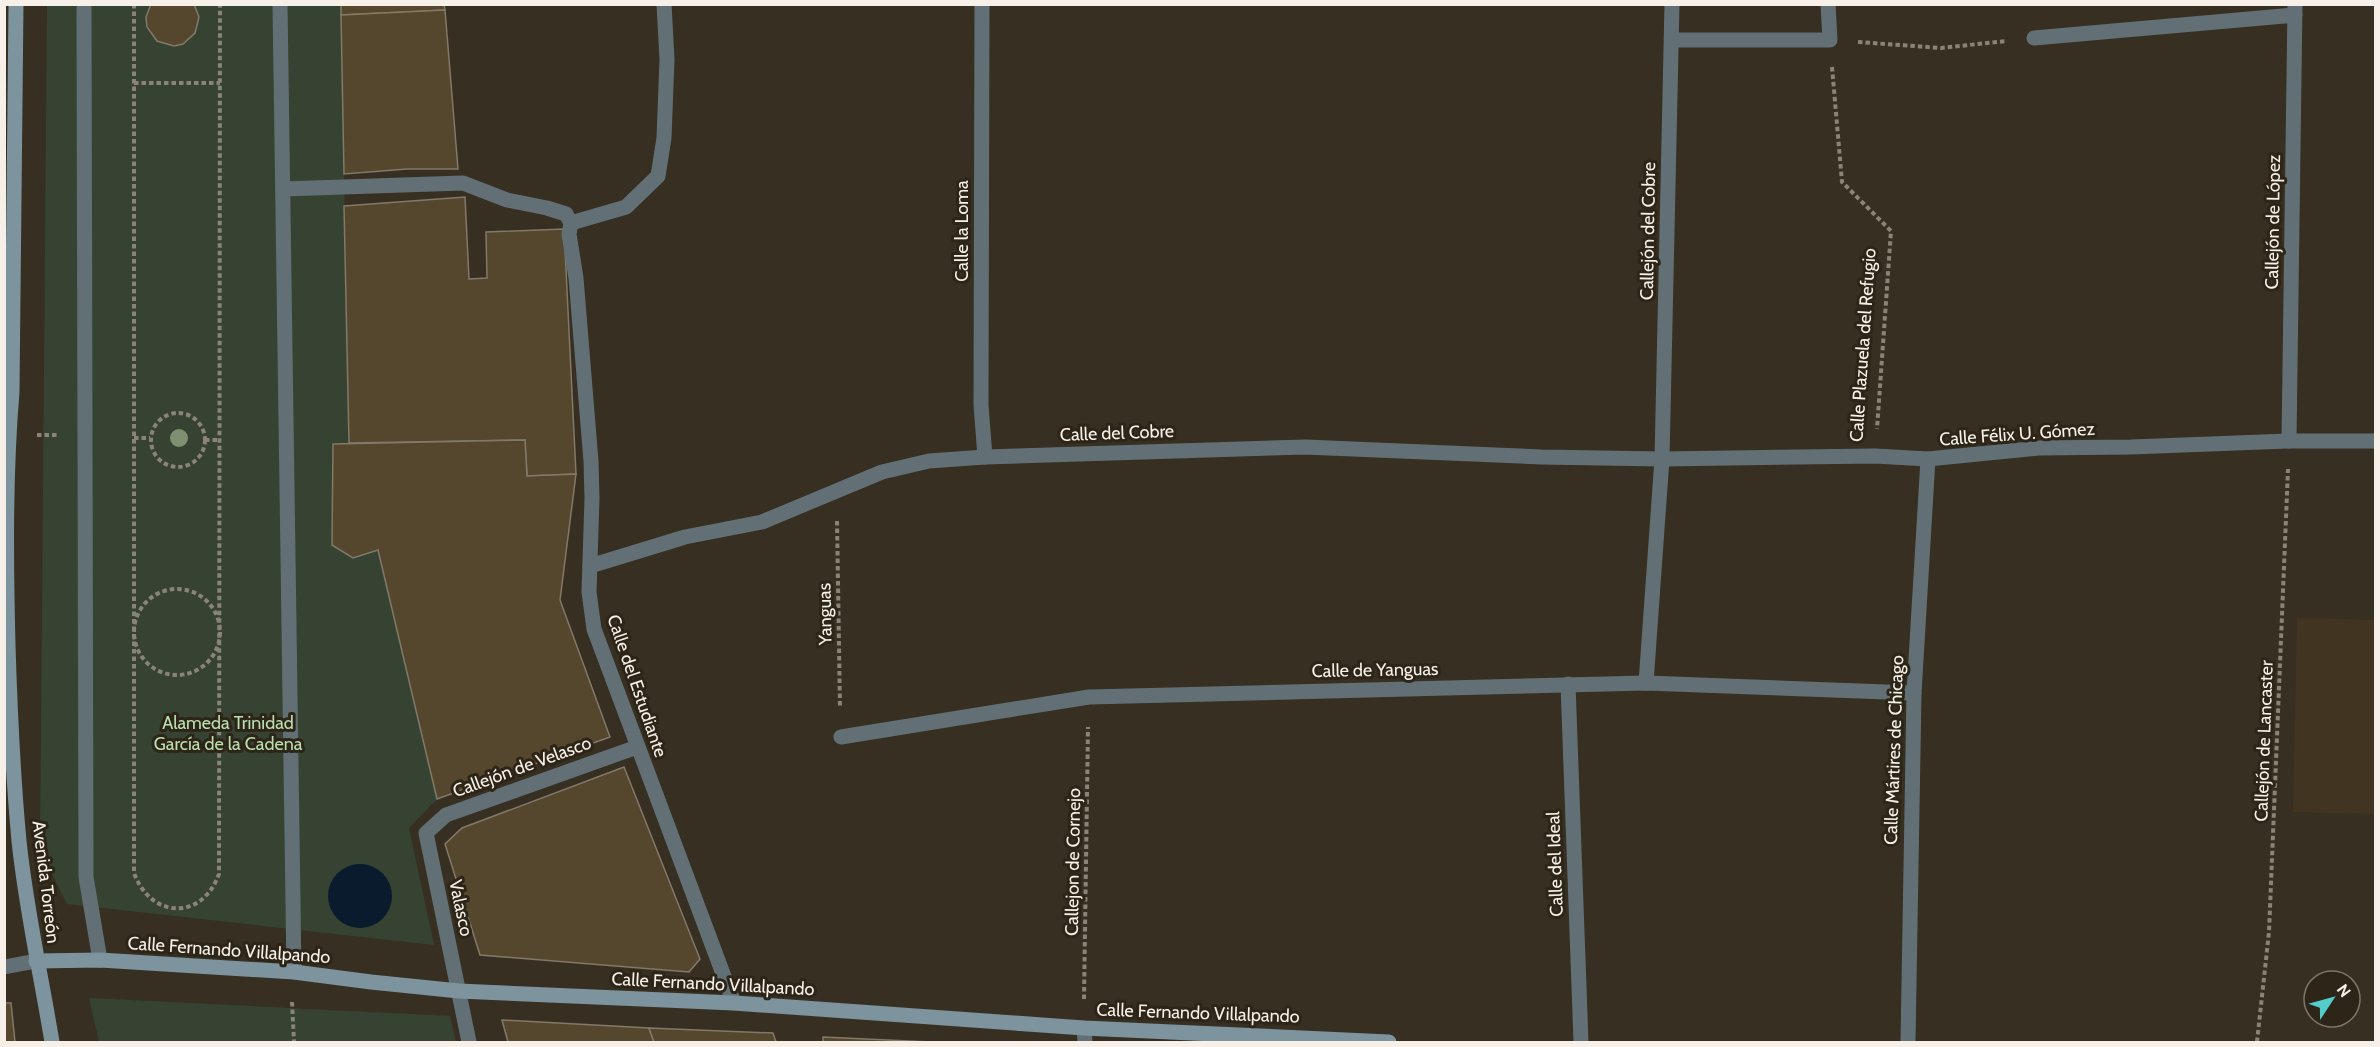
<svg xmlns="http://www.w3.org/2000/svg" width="2380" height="1047" font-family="Cabin,sans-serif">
<rect width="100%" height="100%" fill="#372f21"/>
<path fill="#413521" d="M 2297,618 L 2375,620 L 2375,814 L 2293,812 Z"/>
<g fill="#364332">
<path d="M 47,5 L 341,5 L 349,443 L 333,444 L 332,545 L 353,558 L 378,550 L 437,799 L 409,828 L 434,945 L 67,904 L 40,850 Z"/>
<path d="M 89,998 L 450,1016 L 456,1042 L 99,1042 Z"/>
</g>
<circle fill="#0a1b2e" cx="360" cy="896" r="32"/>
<g fill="#55472d" stroke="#827969" stroke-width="1.5">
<path d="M 151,4 L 194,4 L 199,17 L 195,33 L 183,44 L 174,46 L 157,41 L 147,27 L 146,17 Z"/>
<path d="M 341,4 L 444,4 L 445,10 L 341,15 Z"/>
<path d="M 445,10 L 458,169 L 407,169 L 344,174 L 341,15 Z"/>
<path d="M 465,197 L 469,279 L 487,278 L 486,232 L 564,229 L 576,474 L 527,476 L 525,440 L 349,443 L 344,206 Z"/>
<path d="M 525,440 L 527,476 L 576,474 L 560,600 L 610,737 L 437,799 L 378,550 L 353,558 L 332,545 L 333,444 Z"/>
<path d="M 624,767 L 700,959 L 689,972 L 480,955 L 445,844 L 462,828 Z"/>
<path d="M 4,1003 L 11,1003 L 15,1042 L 4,1042 Z"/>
<path d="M 502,1020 L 649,1028 L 654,1042 L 508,1042 Z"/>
<path d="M 649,1028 L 773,1033 L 776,1042 L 654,1042 Z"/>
<path d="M 823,1037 L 931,1042 L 823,1042 Z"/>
</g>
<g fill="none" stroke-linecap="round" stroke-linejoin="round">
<g stroke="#8a8378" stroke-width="4" stroke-dasharray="4.5 3" stroke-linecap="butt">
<path d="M 134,4 L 134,873 C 151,919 202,921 219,874 L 220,4"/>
<path d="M 1858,42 L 1941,48 L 2006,41"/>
<path d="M 1832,67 L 1842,182 L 1891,231 L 1877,429"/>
<path d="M 134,83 L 220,83"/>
<circle cx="178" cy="440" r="27"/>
<path d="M 37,435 L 57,435"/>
<path d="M 134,438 L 150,438"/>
<path d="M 205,440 L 220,440"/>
<path d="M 837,521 L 840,708"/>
<circle cx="177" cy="632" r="43"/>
<path d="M 1084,999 L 1088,727"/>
<path d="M 292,1002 L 294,1042"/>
<path d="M 2257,1042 L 2269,932 L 2288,469"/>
</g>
<g stroke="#627076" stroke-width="15">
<path d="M 2034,38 L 2295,15"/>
<path d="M 1672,40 L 1830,40 L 1828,4"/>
<path d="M 2289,441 L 2295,4"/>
</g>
<g stroke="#627076" stroke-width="15">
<path d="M 84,4 L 86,877 L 100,960"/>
<path d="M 280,4 L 294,972"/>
<path d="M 982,4 L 981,405 L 985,457"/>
<path d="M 283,189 L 463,183 L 507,200 L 547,208 L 566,214 L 571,223"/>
<path d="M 571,223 L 569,234 L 576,278 L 591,461 L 592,498 L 589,592 L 594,629 L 734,1003"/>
<path d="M 571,223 L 626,207 L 658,176 L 664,138 L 667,59 L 664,4"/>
<path d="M 590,566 L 685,537 L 762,522 L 882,472 L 929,461 L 985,457 L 1305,447 L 1541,457 L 1662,459 L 1875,456 L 1928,459 L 2039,448 L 2131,447 L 2289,441 L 2376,441"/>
<path d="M 1646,683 L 1662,459 L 1672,4"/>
<path d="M 1568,684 L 1581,1042"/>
<path d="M 841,737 L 1089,697 L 1646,683 L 1914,693"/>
<path d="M 4,967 L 36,961"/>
<path d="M 1084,1028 L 1085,1042"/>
<path d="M 469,1042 L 426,833 L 446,815 L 637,747"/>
<path d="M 1908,1042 L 1914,693 L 1928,459"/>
</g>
<g stroke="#7d939e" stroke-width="15">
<path d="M 16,4 L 12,392 C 5,476 6,561 8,646 C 10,711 13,776 19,841 C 26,909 41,975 52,1042"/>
<path d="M 36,961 L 100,960 L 294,972 L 371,982 L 459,991 L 734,1003 L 1084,1028 L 1389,1042"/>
</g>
</g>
<circle fill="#7f9070" cx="179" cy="438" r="9"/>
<g text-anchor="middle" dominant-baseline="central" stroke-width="6" stroke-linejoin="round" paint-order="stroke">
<g font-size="18" fill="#f6f0e8" stroke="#2d2517">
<text transform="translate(2273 222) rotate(-89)">Callejón de López</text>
<text transform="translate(962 231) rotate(-90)">Calle la Loma</text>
<text transform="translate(1648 231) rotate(-89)">Callejón del Cobre</text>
<text transform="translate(1863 345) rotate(-86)">Calle Plazuela del Refugio</text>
<text transform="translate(1117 433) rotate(-2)">Calle del Cobre</text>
<text transform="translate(2017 434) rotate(-4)">Calle Félix U. Gómez</text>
<text transform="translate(825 614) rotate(-91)">Yanguas</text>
<text transform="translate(1375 670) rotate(-1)">Calle de Yanguas</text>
<text transform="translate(637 686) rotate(71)">Calle del Estudiante</text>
<text transform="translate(2264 741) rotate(-88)">Callejón de Lancaster</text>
<text transform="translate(1894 750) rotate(-88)">Calle Mártires de Chicago</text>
<text transform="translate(522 767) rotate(-20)">Callejón de Velasco</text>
<text transform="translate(1073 862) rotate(-89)">Callejon de Cornejo</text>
<text transform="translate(1555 864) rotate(-92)">Calle del Ideal</text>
<text transform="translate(46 882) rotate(83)">Avenida Torreón</text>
<text transform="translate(461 908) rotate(78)">Valasco</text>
<text transform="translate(229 950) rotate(4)">Calle Fernando Villalpando</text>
<text transform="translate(713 984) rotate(3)">Calle Fernando Villalpando</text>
<text transform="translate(1198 1013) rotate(2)">Calle Fernando Villalpando</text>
</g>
<g font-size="18" fill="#badfb0" stroke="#2d2517">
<text x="228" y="723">Alameda Trinidad<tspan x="228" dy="21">García de la Cadena</tspan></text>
</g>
</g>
<rect width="2380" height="1047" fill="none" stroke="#f6f0e8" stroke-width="12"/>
<g transform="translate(2332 999) rotate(54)"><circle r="28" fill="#2d2517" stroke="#7d766b" stroke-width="1.5"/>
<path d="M0-4.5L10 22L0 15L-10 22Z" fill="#53cdcb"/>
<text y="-9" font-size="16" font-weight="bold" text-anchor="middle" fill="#f6f0e8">N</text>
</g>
</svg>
